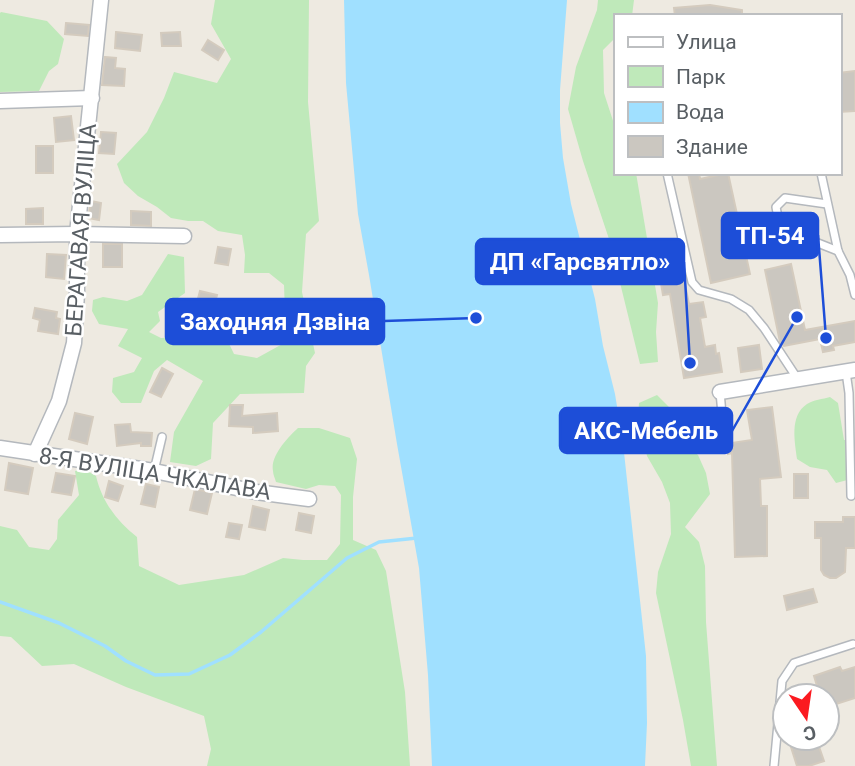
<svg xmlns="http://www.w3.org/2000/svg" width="855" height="766" font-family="Roboto,sans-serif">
<rect width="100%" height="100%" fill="#eeeae1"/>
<g fill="#bfe9ba">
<path d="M 215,0 L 309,0 L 308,102 L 319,221 L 306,234 L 302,292 L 315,353 L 306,366 L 304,393 L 240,394 L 213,423 L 211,459 L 196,466 L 170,462 L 174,432 L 203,381 L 167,360 L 154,371 L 141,403 L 121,403 L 112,392 L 113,378 L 134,372 L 142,358 L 118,346 L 128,329 L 99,324 L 92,311 L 93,300 L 103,297 L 127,301 L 142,295 L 168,254 L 184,257 L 185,293 L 158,312 L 160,321 L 149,332 L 161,338 L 181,337 L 190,319 L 202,316 L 219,323 L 234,354 L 257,358 L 286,342 L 284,285 L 269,273 L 244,273 L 245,255 L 242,235 L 218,231 L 203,221 L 188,221 L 171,218 L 157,207 L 138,196 L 124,183 L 117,164 L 147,132 L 164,98 L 174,72 L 217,83 L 231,59 L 211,24 Z"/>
<path d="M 598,0 L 634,0 L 632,16 L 615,16 L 615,38 L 603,50 L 604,93 L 615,127 L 615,173 L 636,173 L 658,303 L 656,332 L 658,362 L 640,364 L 610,242 L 583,161 L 568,109 L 576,67 L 597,10 Z"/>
<path d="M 1,12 L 47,21 L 64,39 L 58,64 L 49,71 L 39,91 L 0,92 L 0,13 Z"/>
<path d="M 657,395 L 673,411 L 683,441 L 698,455 L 706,473 L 710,494 L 685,527 L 699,542 L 705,566 L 706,622 L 717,766 L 691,766 L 683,720 L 656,593 L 658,572 L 671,534 L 670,503 L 662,482 L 647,456 L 638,417 L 639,403 Z"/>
<path d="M 830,397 L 838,403 L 844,440 L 855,440 L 855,478 L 836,483 L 827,470 L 810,467 L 797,459 C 795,442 789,416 807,404 C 813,400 823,399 830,397 Z"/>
<path d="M 298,428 L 319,428 L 350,438 L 357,459 L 353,497 L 353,540 L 376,550 L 386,571 L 405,692 L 410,766 L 207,766 L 211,749 L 204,716 L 126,687 L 74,664 L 42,666 L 11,637 L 0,636 L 0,526 L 17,530 L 29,547 L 49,550 L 57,539 L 58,520 L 79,495 L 75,471 L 84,469 L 96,476 C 102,502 117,521 137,537 L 139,566 L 179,585 L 244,575 L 283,558 L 303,560 L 327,560 L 340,544 L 341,495 L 335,486 L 319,485 L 306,489 L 276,482 C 275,478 273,475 273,471 C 270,456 288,437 298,428 Z"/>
</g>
<path fill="#a0e0ff" d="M 344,0 L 567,0 L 560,90 L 560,123 L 563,158 L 571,204 L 595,299 L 603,346 L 615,394 L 623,443 L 646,656 L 647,723 L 645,766 L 432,766 L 428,675 L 419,568 L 397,444 L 369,275 L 358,214 L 346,83 Z"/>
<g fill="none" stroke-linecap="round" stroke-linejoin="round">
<path stroke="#a0e0ff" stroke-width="3.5" d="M 0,602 L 59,623 L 105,646 L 126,661 L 155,675 L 189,674 L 230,655 L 261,632 L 347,558 L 379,542 L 417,538"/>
</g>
<g fill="#cbc7c0" stroke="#d4cbbe" stroke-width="2">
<path d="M 710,5 L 742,10 L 742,16 L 675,16 L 674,8 Z"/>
<path d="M 66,23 L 89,25 L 88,36 L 65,34 Z"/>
<path d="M 116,32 L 142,35 L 140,51 L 115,48 Z"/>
<path d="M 180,32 L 181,46 L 162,46 L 161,33 Z"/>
<path d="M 208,40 L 224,50 L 218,60 L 202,50 Z"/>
<path d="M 105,57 L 116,58 L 115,68 L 125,69 L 124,86 L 102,85 Z"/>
<path d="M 855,71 L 855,111 L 839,112 L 839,73 Z"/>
<path d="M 71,116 L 74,140 L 56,142 L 54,118 Z"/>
<path d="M 101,132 L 116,133 L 114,154 L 99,153 Z"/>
<rect x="36" y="146" width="17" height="27"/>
<path d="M 688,173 L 699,173 L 700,179 L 728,173 L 750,274 L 711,283 Z"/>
<path d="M 91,201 L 101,203 L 99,220 L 88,218 Z"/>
<path d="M 43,208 L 43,224 L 26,224 L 26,209 Z"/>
<path d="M 131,211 L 151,212 L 151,226 L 131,225 Z"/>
<rect x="103" y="244" width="19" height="23"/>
<path d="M 218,247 L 231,249 L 228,265 L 215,263 Z"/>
<path d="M 47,254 L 66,255 L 64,279 L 46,277 Z"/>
<path d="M 680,260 L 689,304 L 703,302 L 706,317 L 700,318 L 705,347 L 715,345 L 716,354 L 719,353 L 722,372 L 684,378 L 670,294 L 663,295 L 658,265 Z"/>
<path d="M 791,264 L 805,330 L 855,321 L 855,342 L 833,346 L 834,350 L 823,352 L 820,339 L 784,346 L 780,342 L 765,270 Z"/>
<path d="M 200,291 L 217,295 L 213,310 L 196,306 Z"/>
<path d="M 35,308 L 57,312 L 56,318 L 60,319 L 58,334 L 38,331 L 40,320 L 33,318 Z"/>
<path d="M 759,345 L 762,369 L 741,372 L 738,348 Z"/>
<path d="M 162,368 L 173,374 L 161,397 L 150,392 Z"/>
<path d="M 230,405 L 243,405 L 242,416 L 277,413 L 278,431 L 253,433 L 253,427 L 229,426 Z"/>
<path d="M 772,407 L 781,477 L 760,479 L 761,506 L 767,506 L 767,556 L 735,557 L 732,453 L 728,454 L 728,452 L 731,449 L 731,443 L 752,440 L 747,410 Z"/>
<path d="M 75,413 L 93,417 L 87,444 L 69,439 Z"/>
<path d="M 130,424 L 131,432 L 152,433 L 151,446 L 141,446 L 141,443 L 117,446 L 115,425 Z"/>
<path d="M 9,463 L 33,468 L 28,494 L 5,490 Z"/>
<path d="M 56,473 L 75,476 L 71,495 L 52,492 Z"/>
<rect x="794" y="474" width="14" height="24"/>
<path d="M 109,481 L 123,486 L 118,501 L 105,497 Z"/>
<path d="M 146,484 L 159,487 L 155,507 L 141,504 Z"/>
<path d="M 195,489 L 212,493 L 207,514 L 190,510 Z"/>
<path d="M 253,506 L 269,510 L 265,530 L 249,527 Z"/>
<path d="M 299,513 L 314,516 L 311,533 L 296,530 Z"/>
<path d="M 843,517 L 855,517 L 855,548 L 846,548 L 845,572 L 836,578 L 830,578 L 824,575 L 821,570 L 821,538 L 815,538 L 815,522 L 843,522 Z"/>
<path d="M 229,523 L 242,525 L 239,539 L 226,537 Z"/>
<path d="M 813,589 L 817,602 L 787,610 L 784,596 Z"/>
<path d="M 840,667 L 842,671 L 855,667 L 855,698 L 827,707 L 827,696 L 820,696 L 814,676 Z"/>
<path d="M 798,738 L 816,738 L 824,761 L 809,766 L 797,766 L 790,744 L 799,741 Z"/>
</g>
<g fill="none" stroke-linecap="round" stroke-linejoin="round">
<g stroke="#b4b8bd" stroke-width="10">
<g id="service">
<path d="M 667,173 L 692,282 L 699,290 L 731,299 L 749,310 L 764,328 L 797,378"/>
<path d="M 821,173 L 838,251 L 850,275 L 855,295"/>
<path d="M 827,204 L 785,198 L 776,207 L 780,228 L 838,251"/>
<path d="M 846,372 L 849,393 L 851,496"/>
<path d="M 720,392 L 725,447"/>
<path d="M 154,471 L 162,437"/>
<path d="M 774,766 L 782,681 L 794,663 L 853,644"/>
</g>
</g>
<g stroke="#b4b8bd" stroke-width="17">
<g id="minor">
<path d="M 0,101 L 92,98"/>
<path d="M 0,235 L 77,234 L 184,236"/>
<path d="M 720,392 L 855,370"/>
<path d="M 0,448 L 154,471 L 256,492 L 309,499"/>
<path d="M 35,454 L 59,401 L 74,343 L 77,293 L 77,234 L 101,0"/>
</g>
</g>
<use href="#service" stroke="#fff" stroke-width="7"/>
<use href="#minor" stroke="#fff" stroke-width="14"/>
</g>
<g text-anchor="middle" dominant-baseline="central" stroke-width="5" stroke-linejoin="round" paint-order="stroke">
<g font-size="23" fill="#595f64" stroke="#fff">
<text transform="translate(81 230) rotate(-86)">БЕРАГАВАЯ ВУЛІЦА</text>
<text transform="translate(155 474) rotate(9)">8-Я ВУЛІЦА ЧКАЛАВА</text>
</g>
</g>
<path fill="none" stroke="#1d4ed8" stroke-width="2.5" d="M826 338L818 235M690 363L684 262M476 318L384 321M797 317L732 431"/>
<g fill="#1d4ed8" stroke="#fff" stroke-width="2.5">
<circle cx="826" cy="338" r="7"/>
<circle cx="690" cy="363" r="7"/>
<circle cx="476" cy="318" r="7"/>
<circle cx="797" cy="317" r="7"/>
</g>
<g fill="#1d4ed8" stroke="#1d4ed8" stroke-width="2.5">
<rect x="722" y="213" width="96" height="45" rx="7"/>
<rect x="476" y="239" width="208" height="45" rx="7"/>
<rect x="166" y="299" width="218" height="45" rx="7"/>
<rect x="560" y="408" width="172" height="45" rx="7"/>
</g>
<g font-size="24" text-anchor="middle" font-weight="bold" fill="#fff">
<text x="770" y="244">ТП-54</text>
<text x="580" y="270">ДП «Гарсвятло»</text>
<text x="275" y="330">Заходняя Дзвіна</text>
<text x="646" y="439">АКС-Мебель</text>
</g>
<rect x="614" y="14" width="228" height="161" fill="#ffffff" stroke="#bdbfc1" stroke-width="2"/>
<rect x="628" y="37" width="35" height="10" fill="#ffffff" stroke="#bdbfc1" stroke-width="2"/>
<text x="676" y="49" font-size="21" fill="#595f64">Улица</text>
<rect x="628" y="66" width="35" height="21" fill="#bfe9ba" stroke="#bdbfc1" stroke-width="2"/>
<text x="676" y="84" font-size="21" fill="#595f64">Парк</text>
<rect x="628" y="102" width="35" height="21" fill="#a0e0ff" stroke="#bdbfc1" stroke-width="2"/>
<text x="676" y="119" font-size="21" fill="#595f64">Вода</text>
<rect x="628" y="136" width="35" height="21" fill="#cbc7c0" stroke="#bdbfc1" stroke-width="2"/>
<text x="676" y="154" font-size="21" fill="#595f64">Здание</text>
<g transform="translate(806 717) rotate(167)"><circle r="33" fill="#ffffff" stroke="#bdbfc1" stroke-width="2"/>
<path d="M0-5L12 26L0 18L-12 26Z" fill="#fb1a20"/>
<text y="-10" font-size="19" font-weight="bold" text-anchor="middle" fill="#595f64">С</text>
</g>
</svg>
